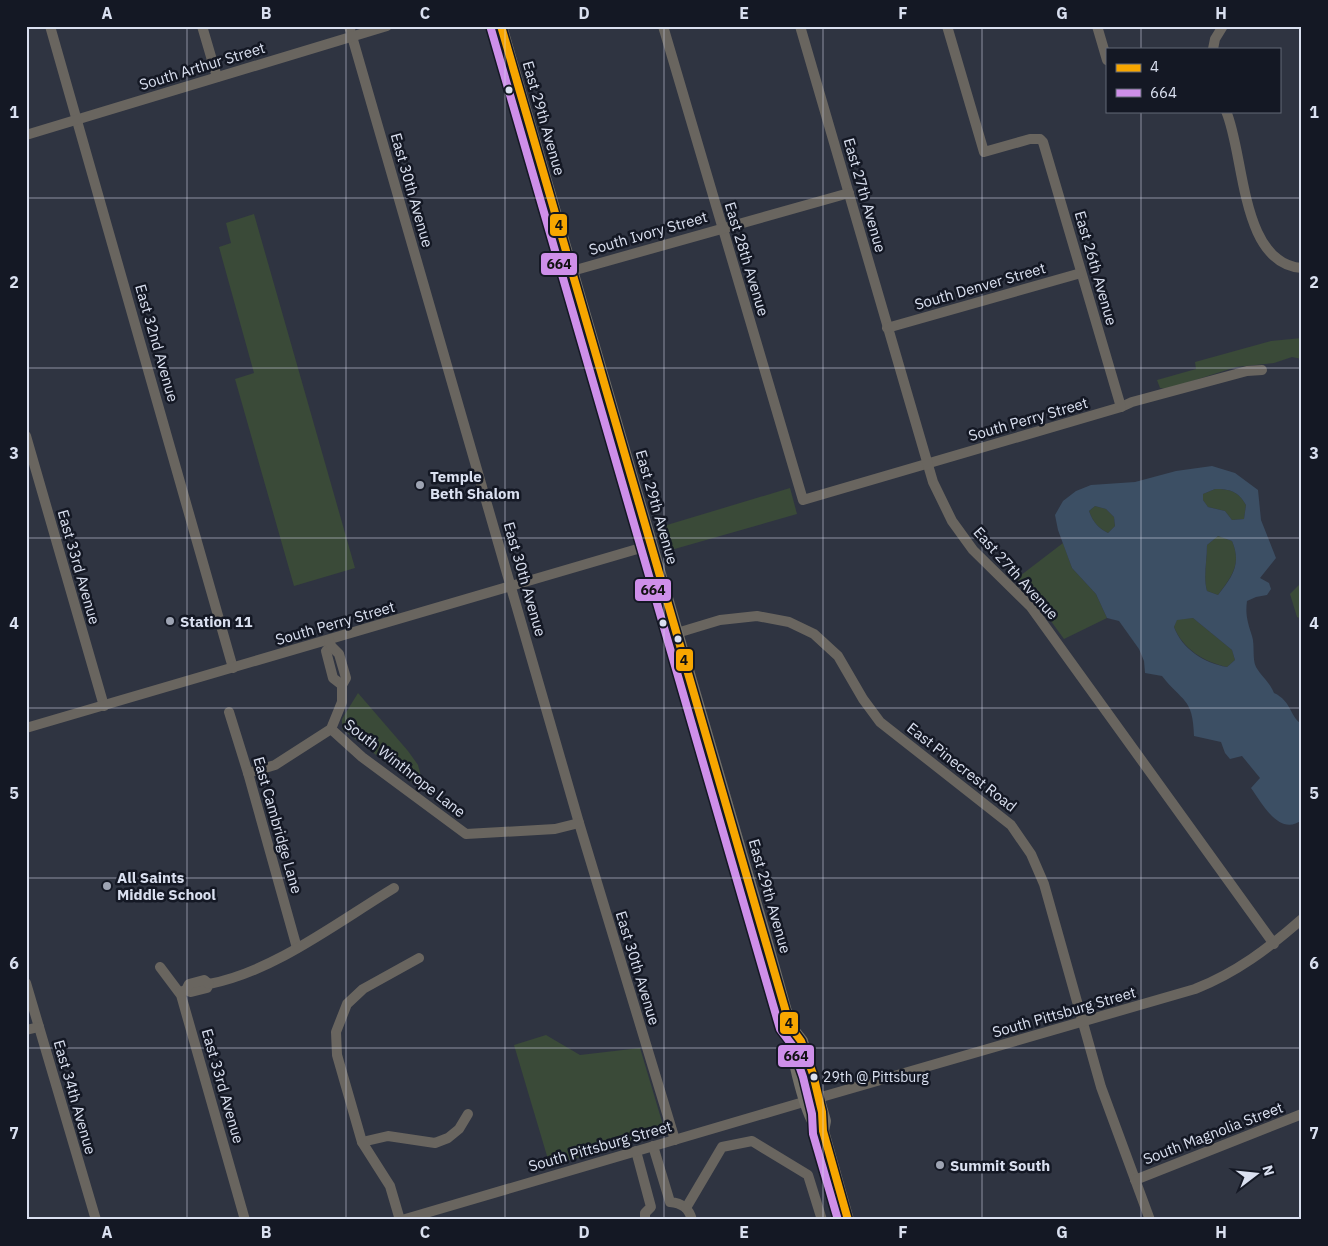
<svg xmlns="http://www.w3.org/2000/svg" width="1328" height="1246" font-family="'IBM Plex Sans',sans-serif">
<rect width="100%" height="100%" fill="#2f3441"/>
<g fill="#3a4a38">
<path d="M 254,214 L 355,568 L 294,586 L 235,379 L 254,373 L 219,247 L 231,243 L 226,223 Z"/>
<path d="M 1302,338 L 1302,359 L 1292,357 L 1274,363 L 1236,367 L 1167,389 L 1160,388 L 1157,380 L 1196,369 L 1195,362 L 1271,341 Z"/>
<path d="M 790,488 L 797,514 L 664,552 L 657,528 Z"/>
<path d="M 1215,489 C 1230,489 1238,491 1246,505 L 1244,519 L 1232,520 L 1225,511 L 1208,507 L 1203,500 L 1203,494 Z"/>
<path d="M 1095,506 L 1106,509 L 1114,517 L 1115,526 L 1108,533 C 1098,528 1093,522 1089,511 Z"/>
<path d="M 1218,536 L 1232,541 C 1242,564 1232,576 1218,595 L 1207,591 C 1203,577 1207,561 1207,545 Z"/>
<path d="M 1063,543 L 1072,568 L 1096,594 L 1107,618 L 1064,639 L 1037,602 L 1016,579 Z"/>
<path d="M 1302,582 L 1302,619 L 1297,617 L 1290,594 Z"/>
<path d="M 1193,618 L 1232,650 L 1235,660 L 1227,667 C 1204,662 1183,649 1174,627 L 1177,619 Z"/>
<path d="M 358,693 L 408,751 L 418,765 L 425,792 L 342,729 L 342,719 Z"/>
<path d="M 546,1035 L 580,1055 L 640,1048 L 663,1125 L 661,1133 L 550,1166 L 514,1045 Z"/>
</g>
<path fill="#3c4f64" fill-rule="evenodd" d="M 1212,466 L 1235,473 L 1258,490 L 1261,520 L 1276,558 L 1260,578 L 1269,583 L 1271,589 L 1267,595 L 1256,597 L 1247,601 C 1245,615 1248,623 1252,636 C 1255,645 1252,659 1256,667 C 1261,676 1269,681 1274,693 C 1292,701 1290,718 1302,724 L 1302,820 C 1279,837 1262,803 1251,788 L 1260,778 L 1242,756 L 1230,759 L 1225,753 L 1221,742 L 1194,736 C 1193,697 1182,702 1162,676 L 1145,673 L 1144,661 L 1139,649 L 1119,621 L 1107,618 L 1096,594 L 1072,568 L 1058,530 L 1055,515 L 1063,501 L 1076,491 L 1091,485 L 1135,482 L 1176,471 ZM 1215,489 C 1230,489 1238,491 1246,505 L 1244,519 L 1232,520 L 1225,511 L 1208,507 L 1203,500 L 1203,494 ZM 1095,506 L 1106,509 L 1114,517 L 1115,526 L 1108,533 C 1098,528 1093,522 1089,511 ZM 1218,536 L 1232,541 C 1242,564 1232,577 1218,595 L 1207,591 C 1203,577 1207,561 1207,545 ZM 1193,618 L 1232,650 L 1235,660 L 1227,667 C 1204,663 1182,649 1174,627 L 1177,620 Z"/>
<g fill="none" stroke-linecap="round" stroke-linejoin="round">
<g stroke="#69655f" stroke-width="10">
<path d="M 50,26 L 233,668"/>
<path d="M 202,26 L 217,77"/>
<path d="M 349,26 L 579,823 L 675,1140"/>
<path d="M 663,26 L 803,500 L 1121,407 L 1132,402 L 1247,371 L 1262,370"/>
<path d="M 800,26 L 933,482 L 952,521 L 973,550 L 1031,607 L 1274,944"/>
<path d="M 947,26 L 984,152 L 1030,139 L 1040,139 L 1043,142 L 1121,407"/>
<path d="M 1097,26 L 1107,60"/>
<path d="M 1213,49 L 1215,39 L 1223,26"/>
<path d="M 1226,111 C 1245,155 1240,264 1302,268"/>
<path d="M 26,135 L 387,26"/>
<path d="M 572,271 L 849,193"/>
<path d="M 887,328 L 1081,273"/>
<path d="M 26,436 L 104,706"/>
<path d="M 677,633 L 720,620 L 757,616 L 789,622 L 814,634 L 838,656 L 863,699 L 880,722 L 1011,825 L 1031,854 L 1044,884 L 1101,1087 L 1150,1220"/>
<path d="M 331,646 L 326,651 L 333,678 L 342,685"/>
<path d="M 229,712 L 248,773 L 297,948"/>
<path d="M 26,728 L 651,545"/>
<path d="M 331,729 L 362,757 L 466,834 L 555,829 L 579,823"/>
<path d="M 248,773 L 275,765 L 331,729 L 342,702 L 342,685 L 346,678 L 339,654 L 331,646 L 329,640"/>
<path d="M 160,967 L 181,995 L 245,1220"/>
<path d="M 26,983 L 96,1220"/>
<path d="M 186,990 L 191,992 L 207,988 L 209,984 C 273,972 338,922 394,888"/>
<path d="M 180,992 L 186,990 L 189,984 L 204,980 L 209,984"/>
<path d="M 26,1030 L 39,1027"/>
<path d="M 818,1098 L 1195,989 C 1236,973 1269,948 1302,919"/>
<path d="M 362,1142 L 388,1136 L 435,1143 L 448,1138 L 459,1129 L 468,1114"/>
<path d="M 653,1146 L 670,1202 C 682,1203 689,1208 692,1220"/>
<path d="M 636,1151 L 651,1207 L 645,1213 L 645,1220"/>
<path d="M 1135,1180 L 1302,1114"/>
<path d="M 686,1208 L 722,1147 L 752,1141 L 808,1175 L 822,1220"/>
<path d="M 400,1220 L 390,1186 L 362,1142 L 337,1055 L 336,1032 L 347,1004 L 363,989 L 419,958"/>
<path d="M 402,1220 L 807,1101"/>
</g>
<g stroke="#737068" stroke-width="12">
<path d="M 501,26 L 764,932 L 790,1026 C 789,1045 804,1106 814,1123 C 816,1126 820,1129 823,1131"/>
<path d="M 790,1026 L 802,1041 L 825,1121 L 823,1131 L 848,1220"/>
</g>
<g stroke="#141824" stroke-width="11">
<path id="bus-1" d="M 501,26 L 790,1026 L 801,1041 L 813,1074 L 822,1112 L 823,1131 L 848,1220"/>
</g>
<g stroke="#141824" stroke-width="11">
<path id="bus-2" d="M 491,29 L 780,1029 L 792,1045 L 803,1077 L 812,1114 L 813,1134 L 838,1220"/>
</g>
<use href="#bus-1" stroke="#f7a600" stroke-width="8"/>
<use href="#bus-2" stroke="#ce8fe9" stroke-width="8"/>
</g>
<path fill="none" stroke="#dae0f0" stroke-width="1" stroke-opacity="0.55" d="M 187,26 L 187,1220M 346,26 L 346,1220M 505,26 L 505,1220M 664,26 L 664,1220M 823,26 L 823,1220M 982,26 L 982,1220M 1141,26 L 1141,49M 1141,111 L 1141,1220M 26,198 L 1302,198M 26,368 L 1302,368M 26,538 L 1302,538M 26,708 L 1302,708M 26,878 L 1302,878M 26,1048 L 1302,1048"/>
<g fill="#dae0f0" stroke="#141824" stroke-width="2">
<circle cx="509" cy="90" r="4.5"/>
<circle cx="663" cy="623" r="4.5"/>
<circle cx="678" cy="639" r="4.5"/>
<circle cx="814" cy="1077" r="4.5"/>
</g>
<g fill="#9ea4b3" stroke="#141824" stroke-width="2">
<circle cx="420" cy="485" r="5"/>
<circle cx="170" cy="621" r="5"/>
<circle cx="107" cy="886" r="5"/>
<circle cx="940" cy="1165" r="5"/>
</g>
<g text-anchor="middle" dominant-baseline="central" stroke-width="5" stroke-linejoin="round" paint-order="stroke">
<g font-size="14" fill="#dae0f0" stroke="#141824" text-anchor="start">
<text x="823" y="1077">29th @ Pittsburg</text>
</g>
<g font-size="15" fill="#dae0f0" stroke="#141824">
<text transform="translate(202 66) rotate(-17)">South Arthur Street</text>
<text transform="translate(544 118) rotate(74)">East 29th Avenue</text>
<text transform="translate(412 190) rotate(74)">East 30th Avenue</text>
<text transform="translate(865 195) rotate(74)">East 27th Avenue</text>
<text transform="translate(648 233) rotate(-16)">South Ivory Street</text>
<text transform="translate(747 259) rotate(73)">East 28th Avenue</text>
<text transform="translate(1096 268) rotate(74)">East 26th Avenue</text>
<text transform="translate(980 286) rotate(-16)">South Denver Street</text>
<text transform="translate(157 343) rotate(74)">East 32nd Avenue</text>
<text transform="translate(1028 419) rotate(-16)">South Perry Street</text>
<text transform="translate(657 507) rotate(74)">East 29th Avenue</text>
<text transform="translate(79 567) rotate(74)">East 33rd Avenue</text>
<text transform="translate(1016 573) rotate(48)">East 27th Avenue</text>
<text transform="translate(525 579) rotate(74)">East 30th Avenue</text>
<text transform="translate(335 623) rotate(-16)">South Perry Street</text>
<text transform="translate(962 767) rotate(38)">East Pinecrest Road</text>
<text transform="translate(405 768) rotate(38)">South Winthrope Lane</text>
<text transform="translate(278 825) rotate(74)">East Cambridge Lane</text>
<text transform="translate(770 896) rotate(74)">East 29th Avenue</text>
<text transform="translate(638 968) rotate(73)">East 30th Avenue</text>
<text transform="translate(1064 1012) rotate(-16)">South Pittsburg Street</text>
<text transform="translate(223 1086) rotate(74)">East 33rd Avenue</text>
<text transform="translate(75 1097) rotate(74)">East 34th Avenue</text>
<text transform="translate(1213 1133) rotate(-21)">South Magnolia Street</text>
<text transform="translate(600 1146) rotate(-16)">South Pittsburg Street</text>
</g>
<g font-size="15" font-weight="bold" fill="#dae0f0" stroke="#141824" text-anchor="start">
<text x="430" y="476">Temple<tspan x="430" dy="17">Beth Shalom</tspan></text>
<text x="180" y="621">Station 11</text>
<text x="117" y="877">All Saints<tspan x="117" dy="17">Middle School</tspan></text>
<text x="950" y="1165">Summit South</text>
</g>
</g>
<g stroke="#141824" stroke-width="2">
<rect x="549" y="213" width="19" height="24" rx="5" fill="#f7a600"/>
<rect x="540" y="252" width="38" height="24" rx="5" fill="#ce8fe9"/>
<rect x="634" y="578" width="38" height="24" rx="5" fill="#ce8fe9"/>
<rect x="675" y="648" width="19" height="24" rx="5" fill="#f7a600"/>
<rect x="779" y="1011" width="20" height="24" rx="5" fill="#f7a600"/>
<rect x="777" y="1044" width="38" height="24" rx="5" fill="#ce8fe9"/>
</g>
<g font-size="14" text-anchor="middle" font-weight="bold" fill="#111">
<text x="559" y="230">4</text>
<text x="559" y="269">664</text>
<text x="653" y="595">664</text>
<text x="684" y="665">4</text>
<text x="789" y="1028">4</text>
<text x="796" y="1061">664</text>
</g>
<rect width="1328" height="1246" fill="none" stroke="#141824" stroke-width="55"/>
<rect x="1106" y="48" width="175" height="65" fill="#141824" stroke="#636876"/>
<rect x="1116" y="64" width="25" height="8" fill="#f7a600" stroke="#636876"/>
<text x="1150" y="72" font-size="15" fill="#dae0f0">4</text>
<rect x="1116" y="89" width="25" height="8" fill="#ce8fe9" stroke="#636876"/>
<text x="1150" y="98" font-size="15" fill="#dae0f0">664</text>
<g transform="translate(1256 1174) rotate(74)" stroke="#141824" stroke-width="4" paint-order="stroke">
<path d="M0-4L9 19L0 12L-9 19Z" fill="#dae0f0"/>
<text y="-8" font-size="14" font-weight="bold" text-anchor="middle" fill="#dae0f0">N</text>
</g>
<rect x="28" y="28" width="1272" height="1190" fill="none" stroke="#dae0f0" stroke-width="2"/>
<g font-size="16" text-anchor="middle" font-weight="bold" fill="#dae0f0">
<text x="107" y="19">A</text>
<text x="266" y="19">B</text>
<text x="425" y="19">C</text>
<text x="584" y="19">D</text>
<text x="744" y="19">E</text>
<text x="903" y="19">F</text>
<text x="1062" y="19">G</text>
<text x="1221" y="19">H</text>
<text x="14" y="118">1</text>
<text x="1314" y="118">1</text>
<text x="14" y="288">2</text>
<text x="1314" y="288">2</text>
<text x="14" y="459">3</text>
<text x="1314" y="459">3</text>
<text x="14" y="629">4</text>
<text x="1314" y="629">4</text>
<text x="14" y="799">5</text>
<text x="1314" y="799">5</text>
<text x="14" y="969">6</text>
<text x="1314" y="969">6</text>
<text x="14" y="1139">7</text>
<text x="1314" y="1139">7</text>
<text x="107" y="1238">A</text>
<text x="266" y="1238">B</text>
<text x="425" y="1238">C</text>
<text x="584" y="1238">D</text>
<text x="744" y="1238">E</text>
<text x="903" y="1238">F</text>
<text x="1062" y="1238">G</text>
<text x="1221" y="1238">H</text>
</g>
</svg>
